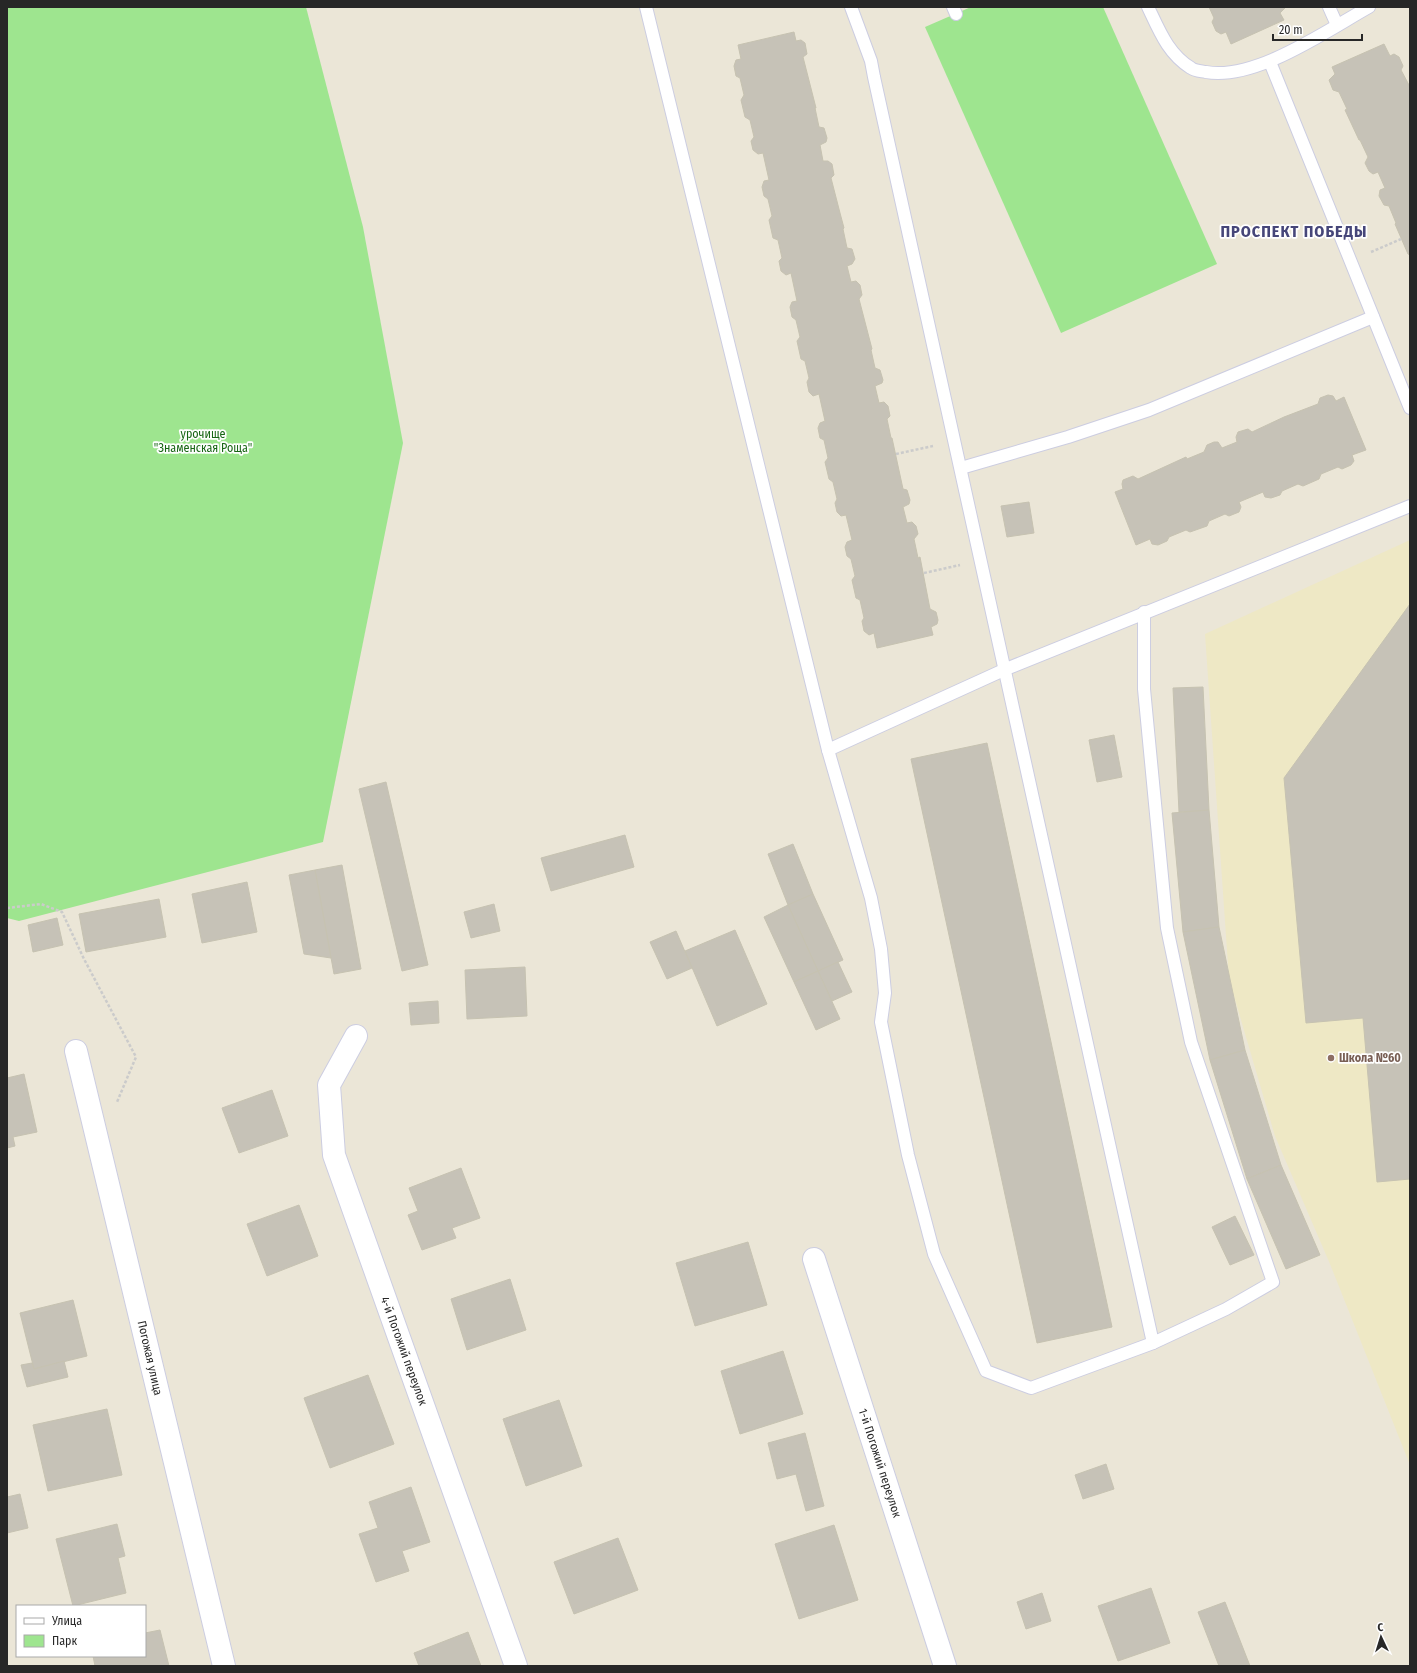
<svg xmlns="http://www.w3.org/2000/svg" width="1417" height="1673" font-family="'Fira Sans Condensed',sans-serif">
<rect width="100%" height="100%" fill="#ebe6d7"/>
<path fill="#eee8c5" d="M 1410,540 L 1410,1465 L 1330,1264 L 1275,1136 L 1229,979 L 1205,634 Z"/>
<g fill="#9ee58f">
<path d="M 7,7 L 306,7 L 363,227 L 403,443 L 323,842 L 19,921 L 7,918 Z"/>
<path d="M 971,7 L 1103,7 L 1217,264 L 1061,333 L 925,27 Z"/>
</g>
<g fill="#c6c2b7" stroke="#c6c2b1">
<path d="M 1209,7 L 1286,7 L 1280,13 L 1284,20 L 1231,44 L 1226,32 L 1221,34 L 1216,31 L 1212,22 L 1214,18 Z"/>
<path d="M 794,32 L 796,41 L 801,40 L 805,43 L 807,54 L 803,57 L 816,108 L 815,108 L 819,127 L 824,128 L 827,138 L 826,142 L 820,145 L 823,161 L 828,161 L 832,164 L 834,175 L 831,178 L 840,213 L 844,228 L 843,229 L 847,248 L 852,249 L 855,259 L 852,264 L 847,266 L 851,282 L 856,281 L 860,285 L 862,295 L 859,299 L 872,349 L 871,350 L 875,368 L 880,370 L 883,380 L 882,383 L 875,386 L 879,403 L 884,402 L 888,406 L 890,416 L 887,419 L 891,438 L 892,438 L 903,489 L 907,490 L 910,500 L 909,504 L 903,507 L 907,523 L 912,522 L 916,526 L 918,534 L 914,539 L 918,558 L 920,557 L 930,609 L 936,612 L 938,620 L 937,624 L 931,627 L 933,635 L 877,648 L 874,633 L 869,635 L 864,631 L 862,621 L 864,618 L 860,600 L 856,598 L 852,580 L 855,576 L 851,559 L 847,556 L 845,547 L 847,542 L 852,540 L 846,515 L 841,516 L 837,512 L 835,503 L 837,499 L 833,482 L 829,479 L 825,462 L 828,458 L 824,440 L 820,438 L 818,428 L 820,423 L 825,421 L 819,394 L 813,396 L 809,392 L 807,382 L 809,378 L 805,361 L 801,359 L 797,341 L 800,337 L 796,320 L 792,317 L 790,307 L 792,302 L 797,301 L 791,273 L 786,275 L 781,271 L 779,261 L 782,258 L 778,240 L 773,238 L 769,220 L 772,216 L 768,199 L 764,196 L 762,187 L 764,181 L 769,180 L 763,153 L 758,154 L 753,150 L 751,141 L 754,137 L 750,120 L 745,117 L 741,100 L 744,95 L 740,78 L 736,76 L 734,66 L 736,60 L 741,59 L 738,45 Z"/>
<path d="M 1384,44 L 1390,56 L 1394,54 L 1399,57 L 1403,66 L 1401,70 L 1410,87 L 1410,255 L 1408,254 L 1395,224 L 1396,223 L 1389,206 L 1384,205 L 1379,196 L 1380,190 L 1385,188 L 1378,172 L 1373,174 L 1369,171 L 1365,163 L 1368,157 L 1360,140 L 1359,140 L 1345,110 L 1347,109 L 1339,92 L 1333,90 L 1329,80 L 1335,74 L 1332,67 Z"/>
<path d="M 1328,395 L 1333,396 L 1336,401 L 1344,397 L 1366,450 L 1352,455 L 1354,461 L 1351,465 L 1342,469 L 1338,467 L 1321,474 L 1319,479 L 1303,486 L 1298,484 L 1282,491 L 1280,495 L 1271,498 L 1265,497 L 1263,492 L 1239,502 L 1241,507 L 1239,512 L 1229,516 L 1225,514 L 1209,521 L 1207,526 L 1190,532 L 1186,530 L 1169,537 L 1167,541 L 1158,545 L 1152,544 L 1150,539 L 1136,545 L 1115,492 L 1123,489 L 1122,484 L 1123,480 L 1133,476 L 1138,479 L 1186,457 L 1187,459 L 1204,452 L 1207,445 L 1214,442 L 1218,442 L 1222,448 L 1237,442 L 1236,437 L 1238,432 L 1248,429 L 1252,432 L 1284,417 L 1318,404 L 1320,398 Z"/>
<path d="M 1029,502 L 1034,533 L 1007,537 L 1001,506 Z"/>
<path d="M 1410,604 L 1410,1179 L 1377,1182 L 1363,1018 L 1306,1023 L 1284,778 Z"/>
<path d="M 1203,687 L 1209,810 L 1179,812 L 1173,688 Z"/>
<path d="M 1114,735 L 1122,777 L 1097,782 L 1089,740 Z"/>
<path d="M 987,743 L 1112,1327 L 1037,1343 L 911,759 Z"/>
<path d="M 386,782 L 428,965 L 402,971 L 359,789 Z"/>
<path d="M 1209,810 L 1219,927 L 1183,932 L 1172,813 Z"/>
<path d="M 625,835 L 634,867 L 551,891 L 541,858 Z"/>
<path d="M 793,844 L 813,894 L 788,905 L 768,854 Z"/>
<path d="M 342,865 L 361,969 L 334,974 L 315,870 Z"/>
<path d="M 315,870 L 331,958 L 304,954 L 289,875 Z"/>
<path d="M 247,882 L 257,932 L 202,943 L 192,894 Z"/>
<path d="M 813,894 L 843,960 L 818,971 L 788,905 Z"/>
<path d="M 159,899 L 166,937 L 86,952 L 79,914 Z"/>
<path d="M 494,904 L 500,931 L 471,938 L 464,912 Z"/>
<path d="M 788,905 L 818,971 L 794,982 L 764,917 Z"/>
<path d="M 57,918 L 63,945 L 33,952 L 28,925 Z"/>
<path d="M 1219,927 L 1245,1050 L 1210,1060 L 1183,932 Z"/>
<path d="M 735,930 L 767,1004 L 717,1026 L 685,951 Z"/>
<path d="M 676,931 L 692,968 L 667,979 L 650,942 Z"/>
<path d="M 838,962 L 852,992 L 832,1001 L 818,971 Z"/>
<path d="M 525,967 L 527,1016 L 467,1019 L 465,970 Z"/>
<path d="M 818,971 L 840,1019 L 816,1030 L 794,982 Z"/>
<path d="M 438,1001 L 439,1023 L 411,1025 L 409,1003 Z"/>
<path d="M 1245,1050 L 1281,1165 L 1247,1179 L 1210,1060 Z"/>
<path d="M 24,1074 L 37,1132 L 13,1137 L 15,1146 L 7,1148 L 7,1078 Z"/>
<path d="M 272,1090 L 288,1136 L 239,1153 L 222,1108 Z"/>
<path d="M 1281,1165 L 1320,1255 L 1286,1269 L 1247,1179 Z"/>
<path d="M 461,1168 L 480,1218 L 452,1228 L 456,1238 L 422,1250 L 408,1215 L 418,1211 L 409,1188 Z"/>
<path d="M 299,1205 L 318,1256 L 267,1276 L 247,1224 Z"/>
<path d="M 1235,1216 L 1254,1255 L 1230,1265 L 1212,1227 Z"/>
<path d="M 748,1242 L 767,1305 L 695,1326 L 676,1263 Z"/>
<path d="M 510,1279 L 526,1330 L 467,1350 L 451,1299 Z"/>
<path d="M 73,1300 L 87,1356 L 34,1369 L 20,1313 Z"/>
<path d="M 783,1351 L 803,1414 L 740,1434 L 721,1371 Z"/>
<path d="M 64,1361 L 68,1377 L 27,1387 L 21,1365 L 32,1363 L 34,1369 Z"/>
<path d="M 368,1375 L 394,1444 L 330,1468 L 304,1398 Z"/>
<path d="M 559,1400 L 582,1466 L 526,1486 L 503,1419 Z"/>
<path d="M 107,1409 L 122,1475 L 48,1491 L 33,1425 Z"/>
<path d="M 805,1433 L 824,1506 L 806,1511 L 796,1474 L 777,1479 L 768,1443 Z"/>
<path d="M 1106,1464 L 1114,1489 L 1083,1499 L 1075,1475 Z"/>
<path d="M 411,1487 L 430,1542 L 402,1551 L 409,1571 L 376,1582 L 359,1534 L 378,1528 L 369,1502 Z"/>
<path d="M 20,1494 L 28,1528 L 7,1533 L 7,1497 Z"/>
<path d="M 117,1524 L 125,1556 L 118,1558 L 126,1593 L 73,1606 L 56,1539 Z"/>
<path d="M 834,1525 L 858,1600 L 799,1619 L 775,1544 Z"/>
<path d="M 618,1538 L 638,1590 L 574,1614 L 554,1562 Z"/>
<path d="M 1151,1588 L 1170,1643 L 1118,1661 L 1098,1606 Z"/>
<path d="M 1042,1593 L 1051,1621 L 1026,1629 L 1017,1602 Z"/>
<path d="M 1225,1602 L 1250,1666 L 1219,1666 L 1198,1612 Z"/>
<path d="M 160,1630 L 169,1666 L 95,1666 L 93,1656 L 145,1656 L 145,1633 Z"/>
<path d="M 468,1632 L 481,1666 L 419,1666 L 414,1653 Z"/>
</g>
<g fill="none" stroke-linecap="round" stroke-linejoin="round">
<g stroke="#cccde1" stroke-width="14">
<g id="lane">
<path d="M 646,7 L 828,750 L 871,898 L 881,949 L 885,993 L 881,1022 L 908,1155 L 934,1254 L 986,1371 L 1031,1388 L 1153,1343"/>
<path d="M 851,7 L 871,61 L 874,77 L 1153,1343 L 1226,1309 L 1273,1282 L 1191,1042 L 1167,928 L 1144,689 L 1144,612"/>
<path d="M 953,7 L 956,14"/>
<path d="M 1148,7 C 1159,30 1168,54 1191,68 C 1195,71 1201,71 1206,72 C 1255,81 1326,31 1369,7"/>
<path d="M 1329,7 L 1337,25"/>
<path d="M 1270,62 L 1410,408"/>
<path d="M 961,468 L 1068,437 L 1149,410 L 1373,317"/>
<path d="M 828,750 L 1006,669 L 1410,506"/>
</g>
</g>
<g stroke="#cccde1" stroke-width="24">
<g id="street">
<path d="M 356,1036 L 329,1085 L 334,1155 L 516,1666"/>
<path d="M 76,1051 L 224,1666"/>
<path d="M 814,1259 L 945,1666"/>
</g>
</g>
<g stroke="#cbcbcb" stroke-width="2.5" stroke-dasharray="3 2" stroke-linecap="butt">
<path d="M 1371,252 L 1401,239"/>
<path d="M 896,454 L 933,446"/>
<path d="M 924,573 L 960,565"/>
<path d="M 7,908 L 41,904 L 62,912 L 84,959 L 136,1057 L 117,1102"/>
</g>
<use href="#lane" stroke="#fff" stroke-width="12"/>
<use href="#street" stroke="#fff" stroke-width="22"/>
</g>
<circle fill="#8d6e63" stroke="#fff" stroke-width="1.5" cx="1331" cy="1058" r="4"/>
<g text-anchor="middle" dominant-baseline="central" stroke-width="3.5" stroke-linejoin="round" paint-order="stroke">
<g font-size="12" fill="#186615" stroke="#fff">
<text x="203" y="434">урочище<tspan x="203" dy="14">"Знаменская Роща"</tspan></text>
</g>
<g font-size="12" font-weight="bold" fill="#785e54" stroke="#fff" text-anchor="start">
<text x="1339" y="1058">Школа №60</text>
</g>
<g font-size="12" fill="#272727" stroke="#fff">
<text transform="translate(404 1351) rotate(70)">4-й Погожий переулок</text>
<text transform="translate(150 1358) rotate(77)">Погожая улица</text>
<text transform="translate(880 1463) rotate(72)">1-й Погожий переулок</text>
</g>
<g font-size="16" font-weight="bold" letter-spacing="1" fill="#464679" stroke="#fff">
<text x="1294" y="231">ПРОСПЕКТ ПОБЕДЫ</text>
</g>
</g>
<rect width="1417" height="1673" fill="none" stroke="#272727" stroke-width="16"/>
<rect x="16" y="1605" width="130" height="52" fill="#ffffff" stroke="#a9a9a9"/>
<rect x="24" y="1618" width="20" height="6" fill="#ffffff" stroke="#a9a9a9"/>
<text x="52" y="1625" font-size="12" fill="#272727">Улица</text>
<rect x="24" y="1635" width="20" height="12" fill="#9ee58f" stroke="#a9a9a9"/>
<text x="52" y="1645" font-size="12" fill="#272727">Парк</text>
<g transform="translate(1381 1637) rotate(356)" stroke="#ffffff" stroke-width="3" paint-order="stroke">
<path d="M0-3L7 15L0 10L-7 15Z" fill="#272727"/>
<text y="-6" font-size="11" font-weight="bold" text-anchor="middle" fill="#272727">С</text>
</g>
<path d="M1273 34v6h89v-6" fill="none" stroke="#272727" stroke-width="2"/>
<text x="1279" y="34" font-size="12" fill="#272727" stroke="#ffffff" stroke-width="3" paint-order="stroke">20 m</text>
</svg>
